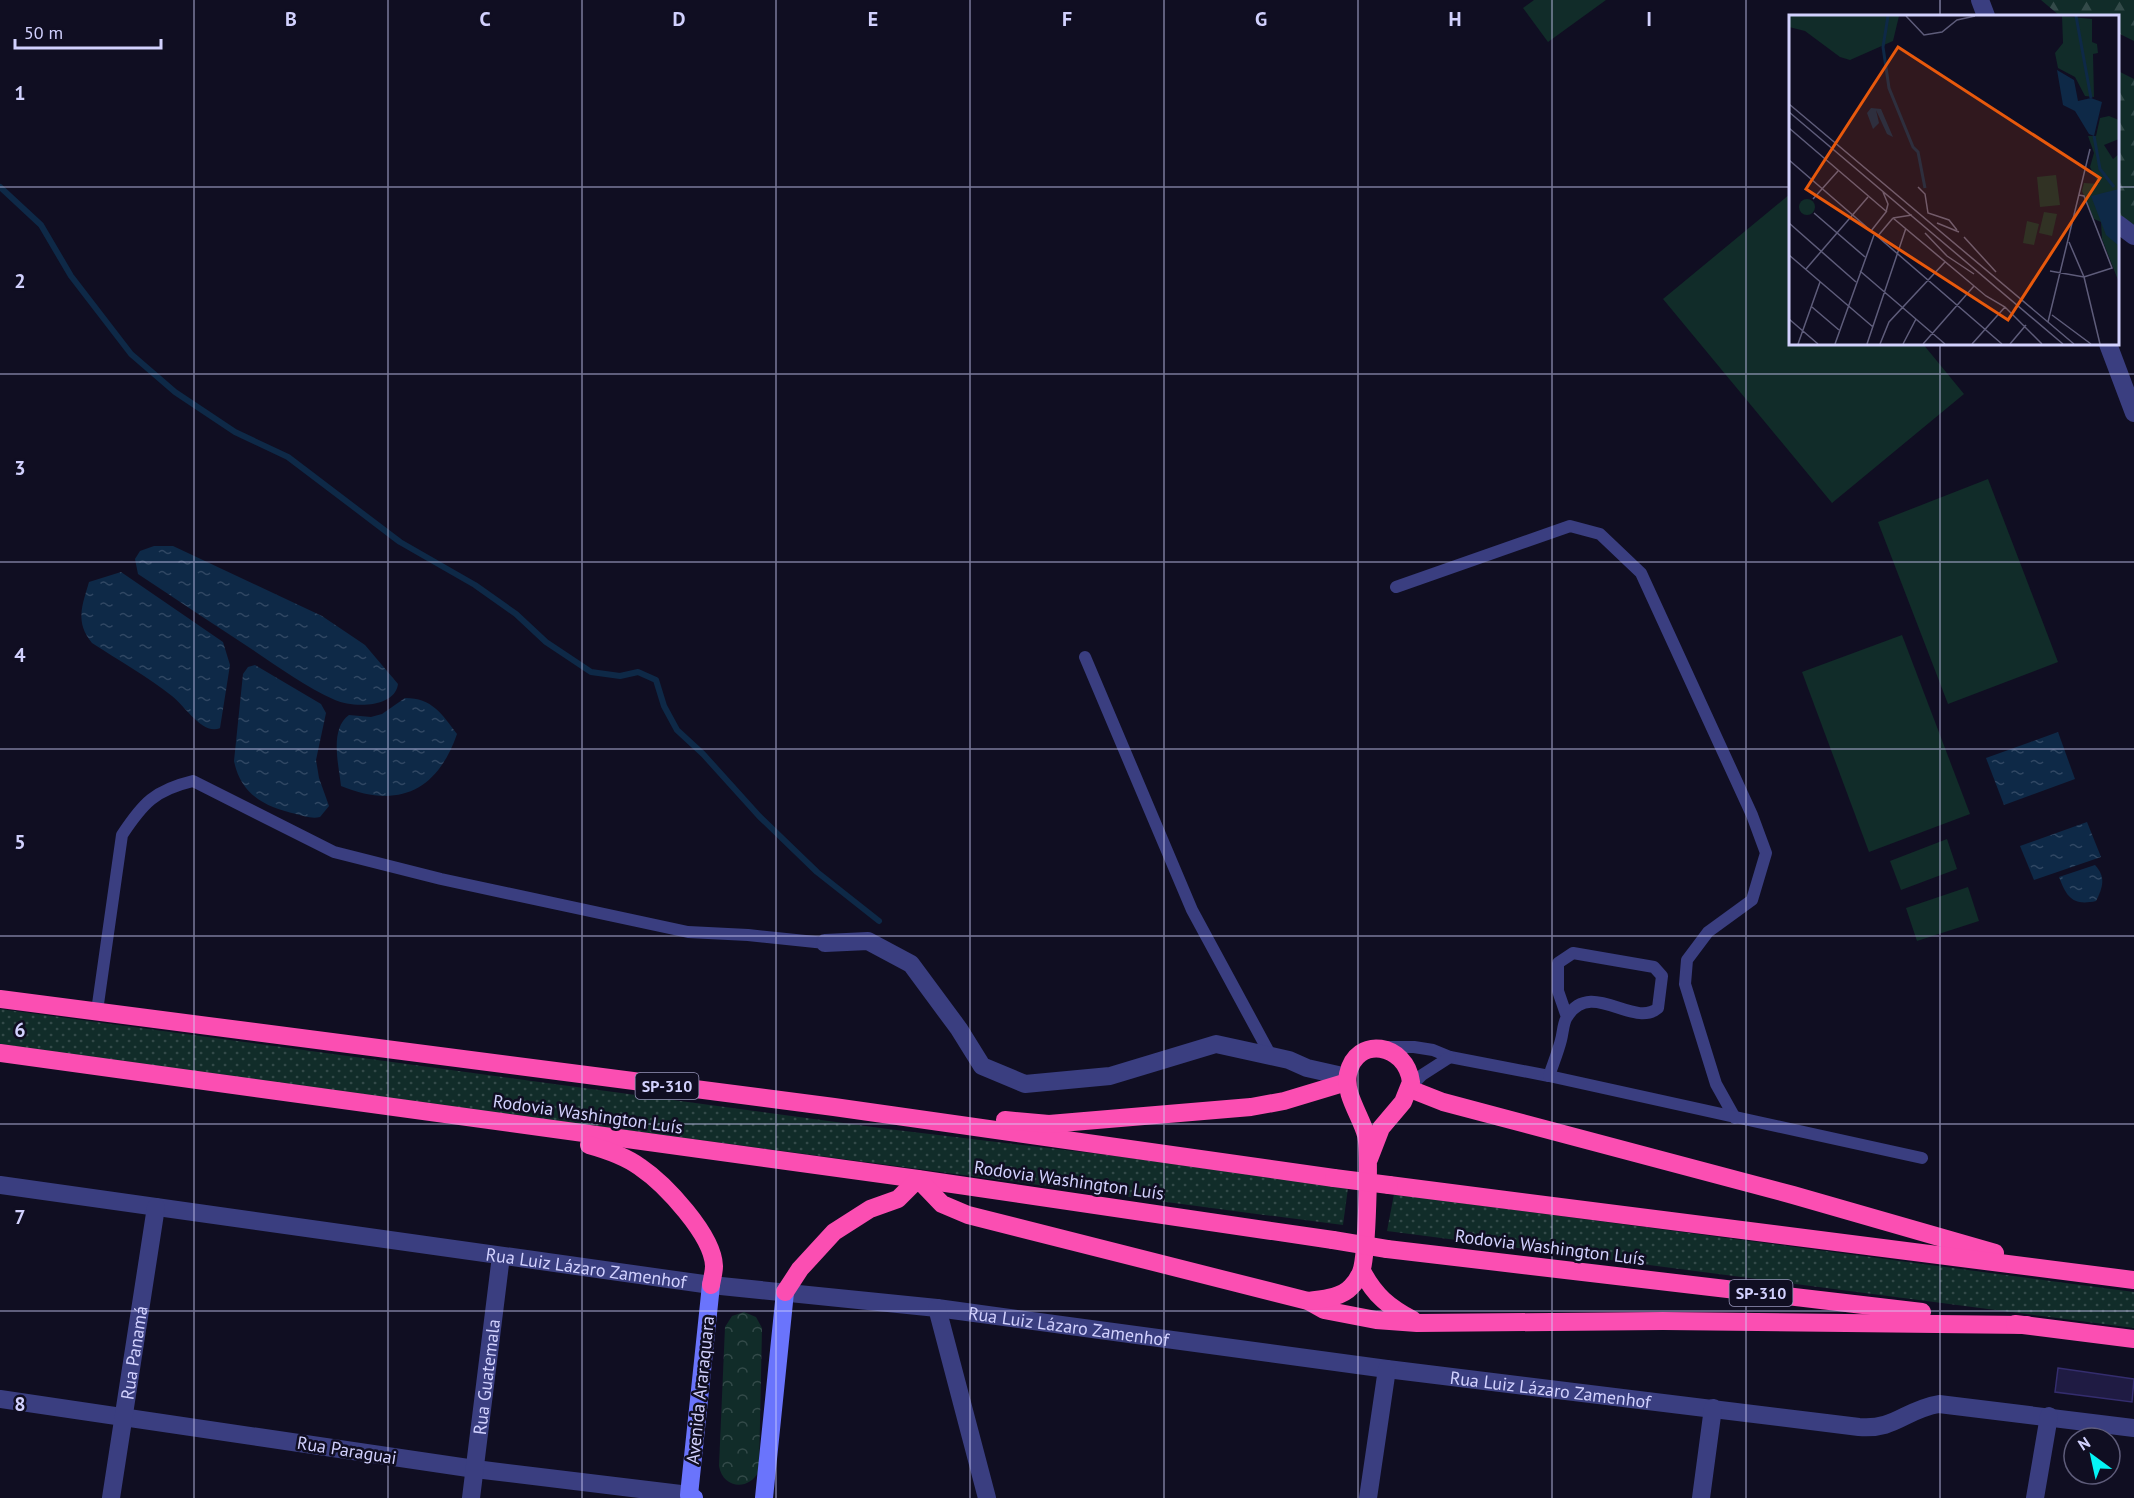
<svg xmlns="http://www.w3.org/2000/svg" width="2134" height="1498" font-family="'PT Sans',sans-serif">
<defs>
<pattern id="grass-dots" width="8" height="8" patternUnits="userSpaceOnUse" patternTransform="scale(1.5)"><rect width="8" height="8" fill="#112c29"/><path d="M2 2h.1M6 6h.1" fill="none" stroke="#334a49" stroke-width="1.8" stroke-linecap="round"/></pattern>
<pattern id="forest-firs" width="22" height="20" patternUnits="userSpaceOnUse" patternTransform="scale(1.5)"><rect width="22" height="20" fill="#112c29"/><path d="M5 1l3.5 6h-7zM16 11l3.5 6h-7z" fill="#334a49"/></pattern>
<pattern id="park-crowns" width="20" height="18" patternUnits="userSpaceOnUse" patternTransform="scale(1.5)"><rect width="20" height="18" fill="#112c29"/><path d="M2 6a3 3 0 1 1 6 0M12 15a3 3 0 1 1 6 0" fill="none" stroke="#334a49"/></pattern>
<pattern id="water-ripples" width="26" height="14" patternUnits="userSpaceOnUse" patternTransform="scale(1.5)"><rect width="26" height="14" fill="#0e2947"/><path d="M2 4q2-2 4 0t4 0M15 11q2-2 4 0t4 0" fill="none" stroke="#304763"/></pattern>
</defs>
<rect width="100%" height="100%" fill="#100e22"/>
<g fill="url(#grass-dots)">
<path d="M 0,1009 L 888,1129 L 1116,1156 L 1348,1188 L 1343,1225 L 1234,1211 L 0,1047 Z"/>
<path d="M 1394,1194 L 2134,1292 L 2134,1328 L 1387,1231 Z"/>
</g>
<g fill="url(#forest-firs)">
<path d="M 2041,0 L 2134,0 L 2134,41 L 2118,33 L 2118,16 L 2060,16 Z"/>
<path d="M 2118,71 L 2134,79 L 2134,225 L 2118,216 Z"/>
</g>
<path fill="url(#park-crowns)" d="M 744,1312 L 756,1317 L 762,1328 L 759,1471 C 749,1491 723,1489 719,1466 L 725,1327 L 732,1316 Z"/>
<g fill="#112c29">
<path d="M 1534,0 L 1606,0 L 1548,42 L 1523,8 Z"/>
<path d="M 1790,194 L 1790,344 L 1923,344 L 1964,394 L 1832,503 L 1663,299 Z"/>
<path d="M 1988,479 L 2058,662 L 1948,704 L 1878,522 Z"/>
<path d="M 1902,635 L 1970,814 L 1869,852 L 1802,672 Z"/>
<path d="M 1947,839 L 1957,869 L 1901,890 L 1890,861 Z"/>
<path d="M 1968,887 L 1979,921 L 1917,941 L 1906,908 Z"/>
</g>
<g fill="url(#water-ripples)">
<path d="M 154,546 L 173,546 L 322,616 L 365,645 L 398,684 C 395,708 353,708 335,700 C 306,687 280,668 253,650 C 215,625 177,600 138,574 L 135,559 L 140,551 Z"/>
<path d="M 121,572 L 223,642 L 230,665 L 220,728 C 203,736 184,705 172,696 C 147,676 118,660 92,643 C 75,622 82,606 89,582 Z"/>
<path d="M 255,665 L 321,704 L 326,713 L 316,760 L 319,778 L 329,806 L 320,817 C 312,819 304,816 296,814 C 265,807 241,795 234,761 L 243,674 L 248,667 Z"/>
<path d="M 405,698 C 432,698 442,714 457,734 C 437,792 397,809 341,786 C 339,766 329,729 349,715 L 371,717 L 382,714 Z"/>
<path d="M 2058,732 L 2075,779 L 2004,805 L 1986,758 Z"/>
<path d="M 2087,822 L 2101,857 L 2034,880 L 2020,846 Z"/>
<path d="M 2095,865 C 2106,877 2103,887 2096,901 C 2073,906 2067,898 2059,877 Z"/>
</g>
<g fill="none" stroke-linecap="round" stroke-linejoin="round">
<path stroke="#0e2947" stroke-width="6" d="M 0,187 L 41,225 L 71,276 L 131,354 L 175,392 L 235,432 L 288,457 L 400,542 L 475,585 L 516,614 L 546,642 L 591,672 L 620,676 L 638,672 L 656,680 L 664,706 L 677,730 L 703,754 L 759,816 L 817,872 L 879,921"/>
</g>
<path fill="#1f1b43" stroke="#342d6e" stroke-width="1.5" d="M 2058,1368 L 2134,1379 L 2132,1402 L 2055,1392 Z"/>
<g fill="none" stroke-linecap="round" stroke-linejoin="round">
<g stroke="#3a3e80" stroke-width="12">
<path d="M 1396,587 L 1570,526 L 1600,534 L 1641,573 L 1752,815 L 1766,853 L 1752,900 L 1708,932 L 1687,960 L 1685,984 L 1716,1084 L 1735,1118"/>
<path d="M 1085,657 L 1192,910 L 1271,1056"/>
<path d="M 97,1011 L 122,835 C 143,803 155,790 193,781 L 334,852 L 441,879 L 688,932 L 748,935 L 825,943"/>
<path d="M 1383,1047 L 1414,1047 L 1433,1050 L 1450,1057 L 1549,1076 L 1922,1158"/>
<path d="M 1549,1076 C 1553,1064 1558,1052 1561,1040 C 1563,1033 1563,1023 1567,1017 C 1591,978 1634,1029 1658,1008 L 1662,976 L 1654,967 L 1573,953 L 1558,963 L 1558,991 L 1567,1017"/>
<path d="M 1410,1087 L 1422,1075 L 1450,1057"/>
</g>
<g stroke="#3a3e80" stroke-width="18">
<path d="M 1980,0 L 1986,16"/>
<path d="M 2118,224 L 2134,236"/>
<path d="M 2108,344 L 2134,413"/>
<path d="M 825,943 L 868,941 L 911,964 L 959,1029 L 982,1066 L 1025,1084 L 1110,1076 L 1216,1044 L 1289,1060 L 1307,1068 L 1347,1077"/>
<path id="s1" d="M 0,1185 L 711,1285 L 937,1308 L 1387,1369 L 1859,1427 C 1896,1430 1904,1410 1939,1404 L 2134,1428"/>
<path d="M 937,1308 L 987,1498"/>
<path d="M 0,1399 L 475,1469 L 689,1495"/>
<path id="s2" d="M 111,1498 L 156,1207"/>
<path id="s3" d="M 471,1498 L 501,1256"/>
<path d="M 1368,1498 L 1387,1369"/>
<path d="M 1701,1498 L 1713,1408"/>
<path d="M 2035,1498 L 2049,1416"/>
</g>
<g stroke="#6a74fc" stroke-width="18">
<path d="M 694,1498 L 689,1495 L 711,1285"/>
<path d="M 764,1498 L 785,1292"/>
</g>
<g stroke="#fb4eb2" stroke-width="18">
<path d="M 0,999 L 834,1107 L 1334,1178"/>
<path d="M 0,1053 L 918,1179 L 1333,1240"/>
<path d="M 1410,1089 L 1443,1102 L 1793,1195 L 1995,1253"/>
<path d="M 1005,1120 L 1049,1124 L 1251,1107 L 1284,1101 L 1347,1082"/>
<path d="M 589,1145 C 607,1150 625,1156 640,1167 C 665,1184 713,1235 714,1266 C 714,1272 712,1279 711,1285"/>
<path d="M 1389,1185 L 2134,1280"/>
<path d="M 1387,1249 L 1922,1312"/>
<path d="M 1362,1271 C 1375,1296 1389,1307 1413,1320"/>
<path d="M 785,1292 L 800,1269 L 834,1232 L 870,1209 L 898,1199 L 918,1179 L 942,1204 L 968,1215 L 1308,1301 L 1324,1310 L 1376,1320 L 1417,1323 L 1663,1321 L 2027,1325"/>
<path d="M 1308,1301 C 1322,1299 1341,1298 1351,1287 C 1354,1284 1359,1277 1361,1272 C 1367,1257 1370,1152 1366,1135 C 1361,1116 1344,1094 1348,1074 C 1356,1035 1406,1043 1411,1082 L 1403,1102 L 1381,1128 L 1369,1159"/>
<path d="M 2015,1324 L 2134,1339"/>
</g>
<g stroke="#fb4eb2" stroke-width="18">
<path d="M 1334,1178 L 1389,1185"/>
<path d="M 1333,1240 L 1387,1249"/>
</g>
</g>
<path fill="none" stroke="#d2d1fe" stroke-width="1.5" stroke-opacity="0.55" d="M 194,0 L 194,1498M 388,0 L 388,1498M 582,0 L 582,1498M 776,0 L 776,1498M 970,0 L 970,1498M 1164,0 L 1164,1498M 1358,0 L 1358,1498M 1552,0 L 1552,1498M 1746,0 L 1746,1498M 1940,0 L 1940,16M 0,187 L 1790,187M 2118,187 L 2134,187M 1940,344 L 1940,1498M 0,374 L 2134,374M 0,562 L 2134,562M 0,749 L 2134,749M 0,936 L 2134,936M 0,1124 L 2134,1124M 0,1311 L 2134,1311"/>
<g text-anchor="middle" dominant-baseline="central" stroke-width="5" stroke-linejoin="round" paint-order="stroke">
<g fill="#100e22" stroke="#9896bc" stroke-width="1.5">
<rect x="635.5" y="1073" width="63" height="26" rx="4.5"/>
<rect x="1729.5" y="1280" width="63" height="26" rx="4.5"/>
</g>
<g font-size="16" font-weight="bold" fill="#d2d1fe">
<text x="667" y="1086">SP-310</text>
<text x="1761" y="1293">SP-310</text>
</g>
<g font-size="18" fill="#d2d1fe" stroke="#100e22">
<text transform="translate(588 1114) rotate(8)">Rodovia Washington Luís</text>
<text transform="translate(1069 1180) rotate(8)">Rodovia Washington Luís</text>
<text transform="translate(1550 1247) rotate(7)">Rodovia Washington Luís</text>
<text stroke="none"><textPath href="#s1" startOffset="592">Rua Luiz Lázaro Zamenhof</textPath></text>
<text stroke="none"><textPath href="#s1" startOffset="1078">Rua Luiz Lázaro Zamenhof</textPath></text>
<text stroke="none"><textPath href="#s2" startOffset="147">Rua Panamá</textPath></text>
<text stroke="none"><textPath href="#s3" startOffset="122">Rua Guatemala</textPath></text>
<text stroke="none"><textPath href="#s1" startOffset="1564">Rua Luiz Lázaro Zamenhof</textPath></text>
<text transform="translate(700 1390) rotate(-84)">Avenida Araraquara</text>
<text transform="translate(347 1450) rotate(9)">Rua Paraguai</text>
</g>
</g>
<g transform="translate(1789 15)">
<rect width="330" height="330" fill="#100e22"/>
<path d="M 0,1 L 110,1 L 104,26 L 61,45 L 51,42 L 16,16 L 0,12 ZM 273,1 L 303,4 L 303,27 L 308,29 L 309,38 L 304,39 L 305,82 L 296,81 L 286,62 L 269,53 L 266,38 L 274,28 ZM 320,101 L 330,105 L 330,124 L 315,130 L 324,144 L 330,139 L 330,286 L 329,265 L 313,224 L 312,207 L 305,204 L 293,176 L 295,168 L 310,169 L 301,152 L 305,138 L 299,121 L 307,121 L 311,103 Z" fill="#112c29"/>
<path d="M10 192a8 8 0 1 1 16 0a8 8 0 1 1-16 0Z" fill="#112c29"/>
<path d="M 267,160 L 271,190 L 251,192 L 248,162 ZM 255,197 L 268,199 L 263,221 L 250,218 ZM 238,206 L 250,209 L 245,230 L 234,228 Z" fill="#112c29"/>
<path d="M 268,55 L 285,65 L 289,86 L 302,83 L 313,87 L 305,121 L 300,119 L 286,96 L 274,90 ZM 82,93 L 92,94 L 104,122 L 98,119 L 87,95 L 90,108 L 84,114 L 78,98 ZM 330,174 L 330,229 L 329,230 L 317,220 L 302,181 Z" fill="#0e2947"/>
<path fill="none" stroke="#0e2947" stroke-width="3" d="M 99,1 L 94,32 L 100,73 L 124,132 L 129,137 L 136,173M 287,1 L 302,83M 305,121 L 311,154 L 325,172"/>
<path fill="none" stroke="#5e5c7a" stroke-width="1.5" d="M 117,1 L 135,20 L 153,17 L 168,5 L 186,1M 0,89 L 285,329M 0,97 L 274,329M 0,113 L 98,197M 0,145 L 213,329M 129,172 L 136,179 L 139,198 L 160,205 L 168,215M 94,177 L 99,189 L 97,197M 24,184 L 49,156M 25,198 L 76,242M 104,203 L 197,281 L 216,292 L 253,329M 104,203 L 123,200M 0,208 L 67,267M 148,208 L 170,217M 82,216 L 97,197M 136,218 L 158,241 L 185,259M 88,222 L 104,203M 175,222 L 207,257M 280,227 L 295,262 L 311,329M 0,240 L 84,312M 17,254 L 79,182M 71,256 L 156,329M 261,256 L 295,262 L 323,253 L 295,181 L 290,180M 23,292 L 50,315M 263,300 L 302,329M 0,304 L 29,329M 259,307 L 301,134M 9,329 L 31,267M 46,329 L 85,220M 78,329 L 117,213M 91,329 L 100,307 L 156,247M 114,329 L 127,304M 134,329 L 185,271M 183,329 L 216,292M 221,329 L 237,310"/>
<path fill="#e8590c" fill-opacity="0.15" stroke="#e8590c" stroke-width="3" d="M 109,32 L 311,163 L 219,305 L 17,174 Z"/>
<rect width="330" height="330" fill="none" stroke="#d2d1fe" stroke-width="3"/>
</g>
<g font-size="20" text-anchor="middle" font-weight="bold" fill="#d2d1fe" stroke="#100e22" stroke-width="5" stroke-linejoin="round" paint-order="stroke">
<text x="291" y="26">B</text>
<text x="485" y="26">C</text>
<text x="679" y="26">D</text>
<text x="873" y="26">E</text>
<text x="1067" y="26">F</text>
<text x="1261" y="26">G</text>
<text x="1455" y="26">H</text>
<text x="1649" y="26">I</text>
<text x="20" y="100">1</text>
<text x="20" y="288">2</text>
<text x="20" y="475">3</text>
<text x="20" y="662">4</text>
<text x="20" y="849">5</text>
<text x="20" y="1037">6</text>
<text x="20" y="1224">7</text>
<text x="20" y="1411">8</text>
</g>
<g transform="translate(2092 1456) rotate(327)"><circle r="28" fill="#100e22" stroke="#5e5c7a" stroke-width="1.5"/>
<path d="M0-4.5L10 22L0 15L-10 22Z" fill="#05f4f5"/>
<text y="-9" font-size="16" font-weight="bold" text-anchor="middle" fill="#d2d1fe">N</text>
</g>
<path d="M15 39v9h146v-9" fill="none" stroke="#d2d1fe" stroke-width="3"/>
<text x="24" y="39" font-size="18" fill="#d2d1fe" stroke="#100e22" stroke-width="4.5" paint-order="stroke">50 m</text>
</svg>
